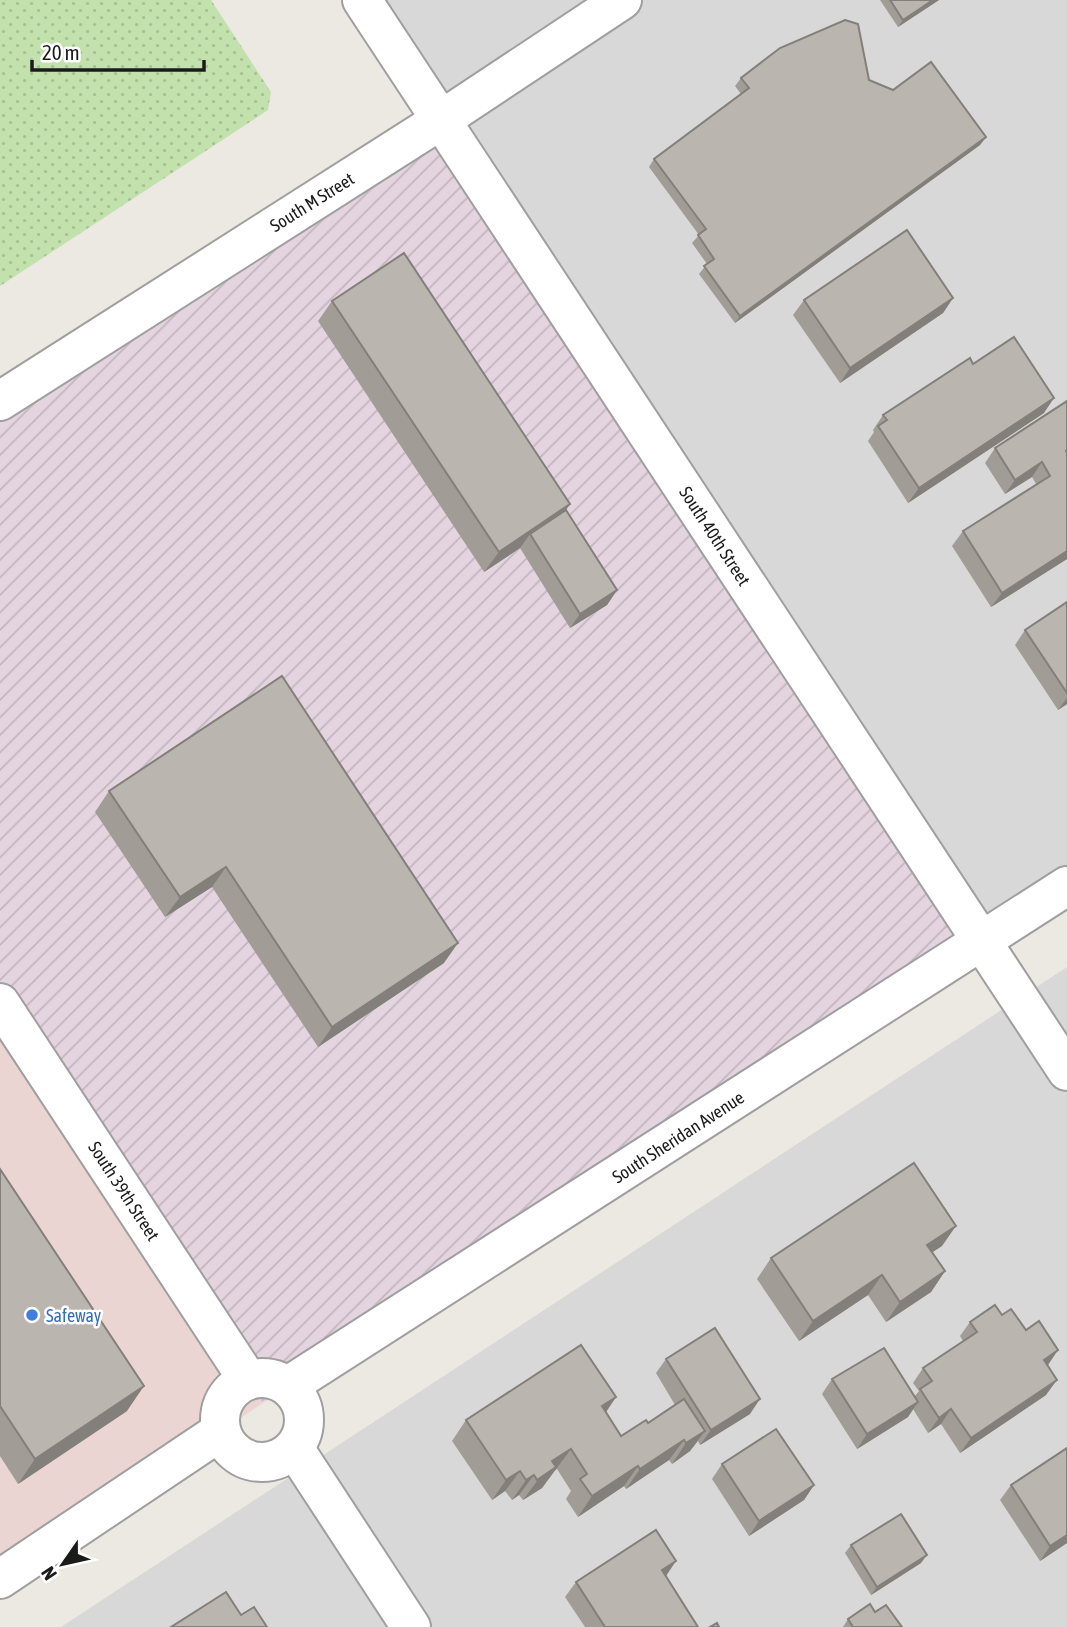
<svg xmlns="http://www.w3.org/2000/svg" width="1067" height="1627" font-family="'Asap Condensed',sans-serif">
<defs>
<pattern id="industrial-furrows" width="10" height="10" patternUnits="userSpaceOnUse" patternTransform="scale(1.75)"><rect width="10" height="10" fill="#e4d4e0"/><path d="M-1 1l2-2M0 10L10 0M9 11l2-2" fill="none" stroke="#c3b5c0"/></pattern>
<pattern id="grass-dots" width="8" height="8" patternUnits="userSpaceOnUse" patternTransform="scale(1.75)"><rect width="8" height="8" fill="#c2e1ac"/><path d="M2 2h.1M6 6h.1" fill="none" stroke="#a6c093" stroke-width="1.8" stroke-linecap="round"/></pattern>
</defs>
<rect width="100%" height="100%" fill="#ebe9e2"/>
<g fill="#d9d8d8">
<path d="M 362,0 L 1067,0 L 1067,886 L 982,943 Z"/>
<path d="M 1067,967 L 1067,1627 L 61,1627 Z"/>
</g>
<path fill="#ebd5d2" d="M 0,1003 L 263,1403 L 0,1579 Z"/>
<path fill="url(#industrial-furrows)" d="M 441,120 L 982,943 L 263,1403 L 0,1003 L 0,401 Z"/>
<path fill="url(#grass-dots)" d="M 0,0 L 211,0 L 271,92 L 268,110 L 0,286 Z"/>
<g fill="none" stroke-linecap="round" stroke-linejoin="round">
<g stroke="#9f9f9f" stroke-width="42">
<g id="minor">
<path d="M 362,0 L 1067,1071"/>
<path d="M 0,401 L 441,120 L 622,0"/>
<path d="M 0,1003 L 248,1380"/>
<circle cx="262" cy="1420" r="42"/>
<path d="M 288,1386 L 1067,886"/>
<path d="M 294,1448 L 411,1627"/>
<path d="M 0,1579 L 221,1431"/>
</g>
</g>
<use href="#minor" stroke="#fff" stroke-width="38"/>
</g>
<g fill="#a19c96">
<path d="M 880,0 L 939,0 L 898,27 Z"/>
<path d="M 741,78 L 869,80 L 986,137 L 980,145 L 735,323 L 699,274 L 707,264 L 692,243 L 699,235 L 649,167 L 654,159 L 741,94 L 735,86 Z"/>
<path d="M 953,298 L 943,313 L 840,383 L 793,315 L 804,300 Z"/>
<path d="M 332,301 L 570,504 L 566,510 L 617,590 L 607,605 L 570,628 L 520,548 L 484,572 L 318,321 Z"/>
<path d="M 973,364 L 1044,413 L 908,503 L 868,441 L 874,432 L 873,430 L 883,415 Z"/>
<path d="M 1067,401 L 1067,559 L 991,607 L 952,546 L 963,531 L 1036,484 L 1032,477 L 1005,494 L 985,463 L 995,448 Z"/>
<path d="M 1067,602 L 1067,704 L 1058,710 L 1015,645 L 1025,630 Z"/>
<path d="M 109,791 L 444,963 L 318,1047 L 212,887 L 165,917 L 95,812 Z"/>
<path d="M 0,1169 L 127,1411 L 18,1484 L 0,1456 Z"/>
<path d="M 942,1246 L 932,1252 L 945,1271 L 931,1292 L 886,1322 L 868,1295 L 799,1341 L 757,1279 L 771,1258 Z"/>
<path d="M 1002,1315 L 1048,1365 L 1047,1366 L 1046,1395 L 960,1453 L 941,1424 L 928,1433 L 913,1409 L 908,1417 L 857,1449 L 822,1394 L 832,1379 L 914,1397 L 919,1391 L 913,1383 L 923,1368 L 963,1341 L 960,1336 L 970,1322 Z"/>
<path d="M 666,1359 L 750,1414 L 700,1445 L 698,1441 L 690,1451 L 672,1464 L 669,1460 L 626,1489 L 624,1486 L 578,1517 L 566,1499 L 571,1491 L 557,1469 L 554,1471 L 542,1488 L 523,1500 L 519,1495 L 512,1500 L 505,1491 L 492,1500 L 452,1441 L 466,1420 L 616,1397 L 606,1412 L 621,1436 L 648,1423 L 675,1405 L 656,1373 Z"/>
<path d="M 722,1464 L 814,1485 L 804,1500 L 749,1536 L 712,1479 Z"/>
<path d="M 1011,1485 L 1067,1543 L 1040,1561 L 1000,1500 Z"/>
<path d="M 851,1545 L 921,1563 L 871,1595 L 845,1553 Z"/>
<path d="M 666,1576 L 698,1627 L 585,1627 L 565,1597 L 576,1582 Z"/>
<path d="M 875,1612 L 902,1627 L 843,1627 L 848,1619 Z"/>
</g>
<g fill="#837f7a">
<path d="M 933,0 L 939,0 L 898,27 L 903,20 Z"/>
<path d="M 986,137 L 980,145 L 735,323 L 740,316 Z"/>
<path d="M 953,298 L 943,313 L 840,383 L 850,368 Z"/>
<path d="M 1054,398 L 1044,413 L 908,503 L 919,488 Z"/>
<path d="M 1042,462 L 1032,477 L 1005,494 L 1015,480 Z"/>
<path d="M 570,504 L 556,524 L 530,534 L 520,548 L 484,572 L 499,552 Z"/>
<path d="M 1067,551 L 1067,559 L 991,607 L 1002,593 Z"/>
<path d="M 617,590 L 607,605 L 570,628 L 580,614 Z"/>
<path d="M 1067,698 L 1067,704 L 1058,710 Z"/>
<path d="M 226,867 L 212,887 L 165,917 L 180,897 Z"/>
<path d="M 458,943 L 444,963 L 318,1047 L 332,1027 Z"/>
<path d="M 956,1226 L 942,1246 L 913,1265 L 927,1245 Z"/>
<path d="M 945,1271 L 931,1292 L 886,1322 L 900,1302 Z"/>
<path d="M 882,1275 L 868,1295 L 799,1341 L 813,1321 Z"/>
<path d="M 1058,1350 L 1048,1365 L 1033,1375 L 1044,1360 Z"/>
<path d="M 1057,1380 L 1046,1395 L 960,1453 L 971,1438 Z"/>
<path d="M 144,1386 L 127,1411 L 18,1484 L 35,1459 Z"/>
<path d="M 616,1397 L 602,1418 L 602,1406 Z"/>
<path d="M 760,1399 L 750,1414 L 700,1445 L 711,1430 Z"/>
<path d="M 918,1402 L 908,1417 L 857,1449 L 867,1434 Z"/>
<path d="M 951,1409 L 941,1424 L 928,1433 L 939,1418 Z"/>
<path d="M 705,1431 L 690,1451 L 672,1464 L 686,1443 Z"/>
<path d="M 684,1440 L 669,1460 L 626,1489 L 640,1469 Z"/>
<path d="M 571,1449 L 542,1488 L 523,1500 L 552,1461 Z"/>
<path d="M 638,1466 L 624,1486 L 578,1517 L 592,1496 Z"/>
<path d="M 520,1471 L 505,1491 L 492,1500 L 506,1480 Z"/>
<path d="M 534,1475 L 519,1495 L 512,1500 L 526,1480 Z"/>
<path d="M 814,1485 L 804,1500 L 749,1536 L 759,1521 Z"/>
<path d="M 1067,1535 L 1067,1543 L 1040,1561 L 1050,1546 Z"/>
<path d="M 927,1555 L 921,1563 L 871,1595 L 877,1587 Z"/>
<path d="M 676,1561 L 666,1576 L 662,1570 Z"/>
</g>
<g fill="#bbb5af" stroke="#837f7a" stroke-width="2">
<path d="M 890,0 L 933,0 L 903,20 Z"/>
<path d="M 845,20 L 858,24 L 869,80 L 893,90 L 931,62 L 986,137 L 740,316 L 704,266 L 714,259 L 698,235 L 706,229 L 654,159 L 749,88 L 741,78 L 780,48 Z"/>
<path d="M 907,230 L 953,298 L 850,368 L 804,300 Z"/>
<path d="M 404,253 L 570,504 L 499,552 L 332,301 Z"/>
<path d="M 1014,337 L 1054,398 L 919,488 L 878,426 L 887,420 L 883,415 L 970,358 L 973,364 Z"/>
<path d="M 1067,401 L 1067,450 L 1066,451 L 1067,453 L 1067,551 L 1002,593 L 963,531 L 1050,476 L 1042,462 L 1015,480 L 995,448 Z"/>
<path d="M 566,510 L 617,590 L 580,614 L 530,534 Z"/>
<path d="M 1067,602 L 1067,693 L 1025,630 Z"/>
<path d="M 282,676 L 458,943 L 332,1027 L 226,867 L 180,897 L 109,791 Z"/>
<path d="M 914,1163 L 956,1226 L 927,1245 L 945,1271 L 900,1302 L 882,1275 L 813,1321 L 771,1258 Z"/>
<path d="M 0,1169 L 144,1386 L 35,1459 L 0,1406 Z"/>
<path d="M 995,1305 L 1002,1315 L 1011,1309 L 1026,1330 L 1039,1321 L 1058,1350 L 1044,1360 L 1057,1380 L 971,1438 L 951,1409 L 939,1418 L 920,1389 L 932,1381 L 923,1368 L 977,1332 L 970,1322 Z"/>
<path d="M 715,1328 L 760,1399 L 711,1430 L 666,1359 Z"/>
<path d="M 581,1345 L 616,1397 L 602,1406 L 621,1436 L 646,1420 L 648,1423 L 684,1399 L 705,1431 L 686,1443 L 684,1440 L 640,1469 L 638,1466 L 592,1496 L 580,1479 L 587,1474 L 571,1449 L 552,1461 L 556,1467 L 537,1480 L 534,1475 L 526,1480 L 520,1471 L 506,1480 L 466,1420 Z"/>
<path d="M 884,1348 L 918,1402 L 867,1434 L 832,1379 Z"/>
<path d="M 776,1429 L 814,1485 L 759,1521 L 722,1464 Z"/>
<path d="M 1067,1448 L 1067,1535 L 1050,1546 L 1011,1485 Z"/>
<path d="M 901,1514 L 927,1555 L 877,1587 L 851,1545 Z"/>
<path d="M 656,1530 L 676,1561 L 662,1570 L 698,1627 L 605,1627 L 576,1582 Z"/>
<path d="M 226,1592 L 241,1615 L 254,1607 L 267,1627 L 171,1627 Z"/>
<path d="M 870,1604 L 875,1612 L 886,1605 L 902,1627 L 853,1627 L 848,1619 Z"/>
<path d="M 717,1623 L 719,1627 L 710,1627 Z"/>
</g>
<circle fill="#3f7fe0" stroke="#fff" stroke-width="2.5" cx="32" cy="1315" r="7"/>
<g text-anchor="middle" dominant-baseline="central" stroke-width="5" stroke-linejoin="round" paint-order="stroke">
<g font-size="18" fill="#1b1b1b" stroke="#fff">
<text transform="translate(312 202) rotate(-32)">South M Street</text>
<text transform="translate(715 536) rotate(57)">South 40th Street</text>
<text transform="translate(678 1137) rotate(-33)">South Sheridan Avenue</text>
<text transform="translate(124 1191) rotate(57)">South 39th Street</text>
</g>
<g font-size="18" fill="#366cbe" stroke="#fff" text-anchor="start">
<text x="46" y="1315">Safeway</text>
</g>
</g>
<g transform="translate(63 1564) rotate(236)" stroke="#ffffff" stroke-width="5" paint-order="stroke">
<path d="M0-5L12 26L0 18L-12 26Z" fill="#1b1b1b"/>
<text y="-10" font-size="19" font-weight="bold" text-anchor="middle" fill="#1b1b1b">N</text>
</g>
<path d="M32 60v10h172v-10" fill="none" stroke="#1b1b1b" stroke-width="3.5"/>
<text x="42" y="60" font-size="21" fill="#1b1b1b" stroke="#ffffff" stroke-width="5" paint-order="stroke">20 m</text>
</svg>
